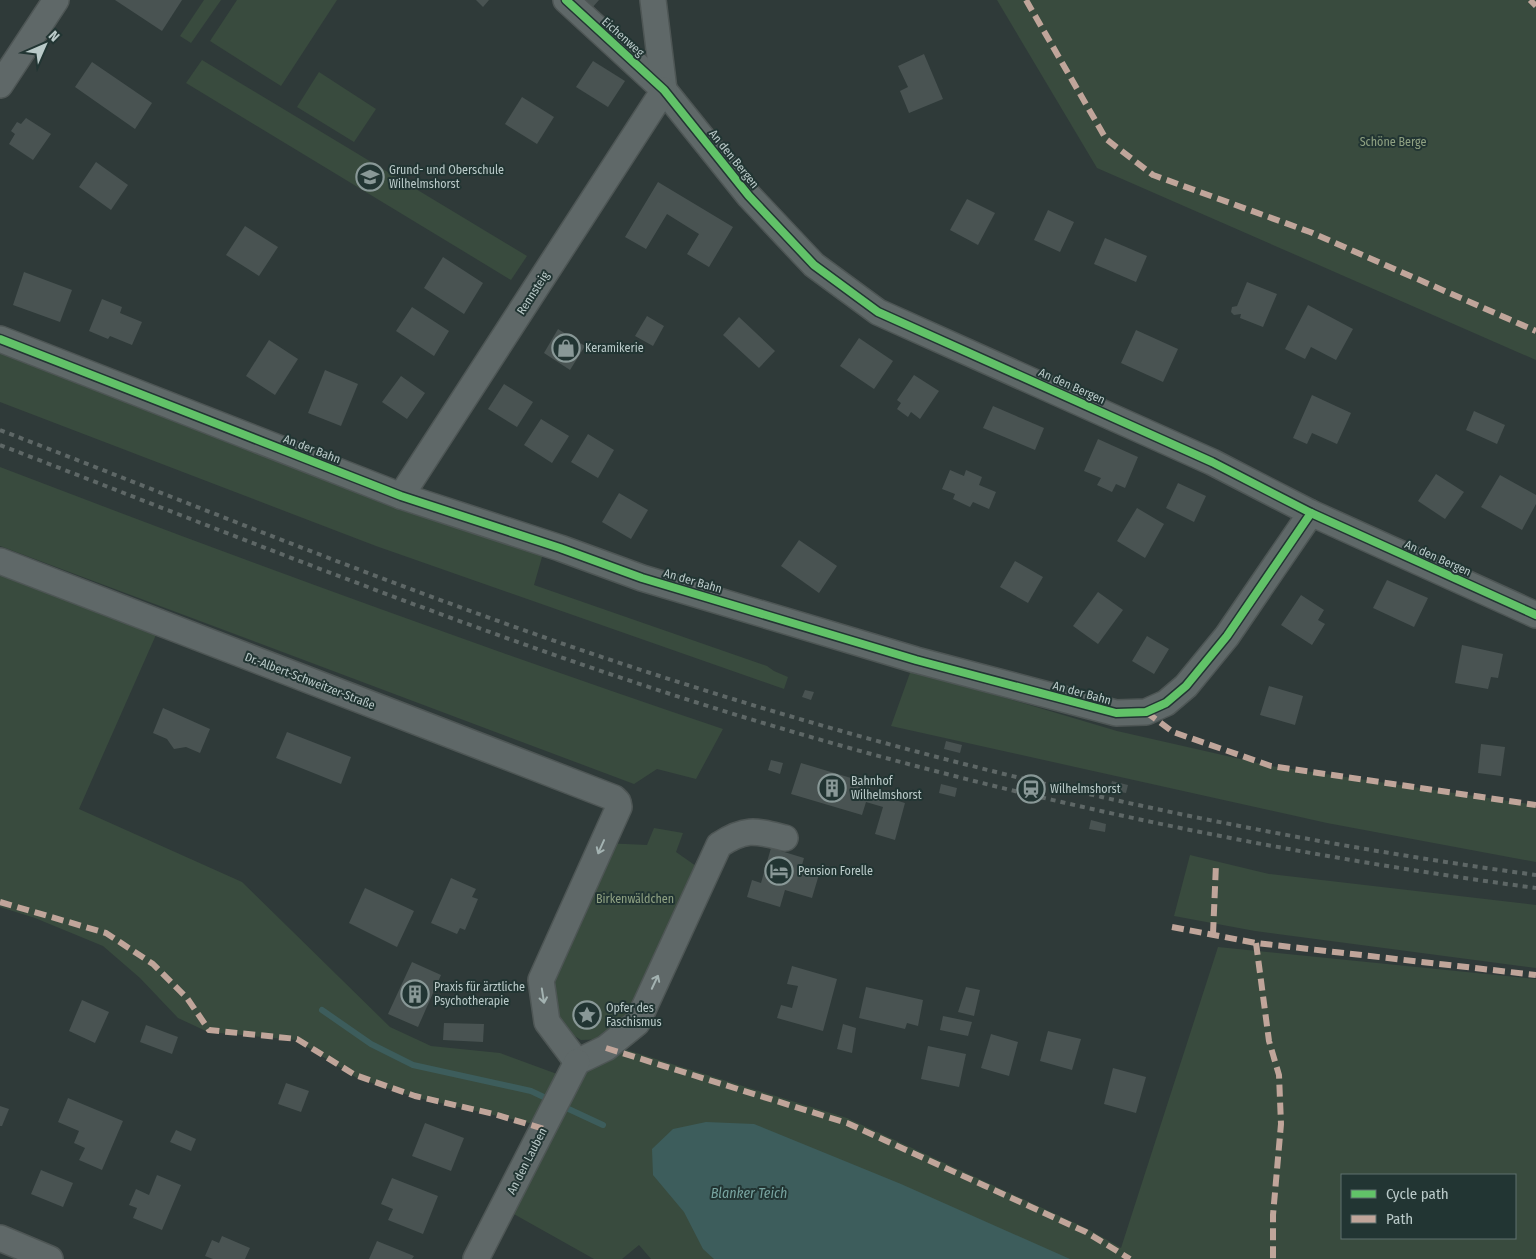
<svg xmlns="http://www.w3.org/2000/svg" width="1536" height="1259" font-family="'Fira Sans Condensed',sans-serif">
<rect width="100%" height="100%" fill="#2f3a39"/>
<g fill="#394b3e" fill-rule="evenodd">
<path d="M 204,0 L 221,0 L 191,43 L 180,36 Z"/>
<path d="M 237,0 L 337,0 L 281,86 L 210,41 Z"/>
<path d="M 997,0 L 1536,0 L 1536,360 L 1097,168 Z"/>
<path d="M 202,60 L 527,256 L 511,280 L 186,83 Z"/>
<path d="M 319,72 L 376,109 L 354,142 L 297,107 Z"/>
<path d="M 0,353 L 396,507 L 544,550 L 534,585 L 767,666 L 774,671 L 788,677 L 784,689 L 376,546 L 0,402 Z"/>
<path d="M 0,467 C 240,559 480,647 723,729 L 696,779 L 657,769 L 634,784 L 0,546 Z"/>
<path d="M 0,567 L 159,628 L 79,809 L 242,882 L 390,1027 L 431,1046 L 500,1053 L 557,1074 L 617,1047 L 847,1118 L 1088,1229 L 1121,1248 L 1218,947 L 1536,979 L 1536,1259 L 651,1259 L 639,1245 L 622,1259 L 594,1259 L 505,1209 L 551,1128 L 414,1097 L 357,1078 L 296,1040 L 208,1032 L 178,1018 L 140,978 L 103,946 L 35,918 L 0,907 ZM 1342,1175 L 1515,1175 L 1515,1238 L 1342,1238 Z"/>
<path d="M 911,670 L 1117,731 L 1271,766 L 1536,805 L 1536,862 L 1327,823 L 891,726 Z"/>
<path d="M 654,828 L 683,833 L 676,852 L 706,873 L 633,1017 L 608,1039 L 581,1040 L 562,1028 L 541,980 L 603,843 L 647,845 Z"/>
<path d="M 1190,855 L 1269,874 L 1536,905 L 1536,968 L 1255,931 L 1174,916 Z"/>
</g>
<path fill="#3d5d5c" d="M 706,1122 L 754,1124 L 901,1184 L 1070,1259 L 714,1259 L 703,1249 L 684,1212 L 653,1175 L 652,1149 L 673,1129 Z"/>
<g fill="none" stroke-linecap="round" stroke-linejoin="round">
<g stroke="#3d5d5c" stroke-width="6">
<path d="M 322,1010 L 371,1044 L 413,1065 L 531,1091 L 550,1100"/>
<path d="M 560,1105 L 603,1125"/>
</g>
</g>
<g fill="#495352">
<path d="M 115,0 L 182,0 L 162,31 Z"/>
<path d="M 476,0 L 489,0 L 483,7 Z"/>
<path d="M 583,0 L 599,0 L 592,8 Z"/>
<path d="M 924,54 L 943,99 L 909,113 L 900,91 L 908,87 L 898,66 Z"/>
<path d="M 593,61 L 625,81 L 608,107 L 576,87 Z"/>
<path d="M 92,62 L 152,103 L 135,129 L 75,87 Z"/>
<path d="M 522,97 L 554,117 L 537,144 L 505,124 Z"/>
<path d="M 26,118 L 51,134 L 33,160 L 9,144 L 15,134 L 11,131 L 17,122 L 21,124 Z"/>
<path d="M 96,162 L 128,185 L 111,210 L 79,187 Z"/>
<path d="M 658,182 L 733,227 L 709,267 L 687,254 L 699,234 L 667,214 L 646,249 L 625,237 Z"/>
<path d="M 967,199 L 995,213 L 978,245 L 950,230 Z"/>
<path d="M 1048,210 L 1074,222 L 1060,252 L 1034,240 Z"/>
<path d="M 245,226 L 278,247 L 259,276 L 226,255 Z"/>
<path d="M 1105,238 L 1147,256 L 1136,282 L 1094,264 Z"/>
<path d="M 443,257 L 483,283 L 464,314 L 424,288 Z"/>
<path d="M 24,272 L 72,290 L 60,322 L 13,305 Z"/>
<path d="M 1247,282 L 1277,294 L 1263,327 L 1240,318 L 1241,314 L 1234,315 L 1231,312 L 1232,307 L 1237,306 Z"/>
<path d="M 102,299 L 122,307 L 120,313 L 142,322 L 132,345 L 110,336 L 108,339 L 89,331 Z"/>
<path d="M 1308,305 L 1353,329 L 1336,360 L 1311,347 L 1305,359 L 1285,349 Z"/>
<path d="M 412,307 L 449,331 L 434,356 L 396,331 Z"/>
<path d="M 647,316 L 664,326 L 653,346 L 635,336 Z"/>
<path d="M 739,317 L 775,351 L 759,368 L 723,335 Z"/>
<path d="M 558,329 L 585,346 L 570,370 L 544,353 Z"/>
<path d="M 1136,330 L 1178,349 L 1163,382 L 1121,363 Z"/>
<path d="M 859,338 L 893,361 L 874,389 L 840,366 Z"/>
<path d="M 269,340 L 298,359 L 275,395 L 246,376 Z"/>
<path d="M 325,370 L 358,384 L 341,426 L 308,413 Z"/>
<path d="M 914,375 L 939,391 L 920,419 L 911,412 L 908,417 L 897,409 L 901,403 L 897,400 Z"/>
<path d="M 401,376 L 425,393 L 407,419 L 382,402 Z"/>
<path d="M 504,384 L 533,402 L 517,427 L 488,409 Z"/>
<path d="M 1312,395 L 1351,413 L 1337,444 L 1312,433 L 1307,444 L 1293,438 Z"/>
<path d="M 993,406 L 1044,428 L 1035,450 L 983,428 Z"/>
<path d="M 1474,411 L 1505,425 L 1497,444 L 1466,430 Z"/>
<path d="M 541,419 L 569,436 L 552,463 L 524,445 Z"/>
<path d="M 588,434 L 614,450 L 598,478 L 571,462 Z"/>
<path d="M 1098,439 L 1138,457 L 1125,488 L 1116,484 L 1112,492 L 1097,485 L 1101,478 L 1084,471 Z"/>
<path d="M 950,470 L 964,476 L 966,470 L 982,477 L 979,485 L 996,492 L 989,509 L 973,502 L 970,507 L 953,499 L 955,494 L 942,489 Z"/>
<path d="M 1436,474 L 1464,492 L 1445,519 L 1418,501 Z"/>
<path d="M 1500,475 L 1536,495 L 1536,504 L 1522,530 L 1481,507 Z"/>
<path d="M 1178,483 L 1206,496 L 1194,522 L 1166,508 Z"/>
<path d="M 619,493 L 648,510 L 631,539 L 602,522 Z"/>
<path d="M 1137,508 L 1164,524 L 1145,558 L 1117,541 Z"/>
<path d="M 799,540 L 837,566 L 819,593 L 781,566 Z"/>
<path d="M 1015,561 L 1043,577 L 1028,603 L 1000,587 Z"/>
<path d="M 1387,580 L 1428,598 L 1414,627 L 1373,608 Z"/>
<path d="M 1098,592 L 1123,610 L 1098,644 L 1073,626 Z"/>
<path d="M 1301,595 L 1324,610 L 1318,620 L 1325,624 L 1312,645 L 1281,625 Z"/>
<path d="M 1147,636 L 1169,649 L 1154,674 L 1132,661 Z"/>
<path d="M 1462,645 L 1503,654 L 1498,678 L 1491,677 L 1488,689 L 1455,683 Z"/>
<path d="M 1269,686 L 1303,696 L 1295,725 L 1260,715 Z"/>
<path d="M 805,690 L 814,692 L 811,700 L 802,697 Z"/>
<path d="M 163,708 L 210,729 L 200,753 L 186,747 L 174,749 L 167,739 L 153,733 Z"/>
<path d="M 287,732 L 351,757 L 341,784 L 276,758 Z"/>
<path d="M 946,741 L 962,745 L 960,753 L 944,749 Z"/>
<path d="M 1481,744 L 1505,747 L 1501,776 L 1478,773 Z"/>
<path d="M 771,760 L 783,763 L 780,774 L 768,770 Z"/>
<path d="M 801,763 L 871,784 L 869,792 L 905,803 L 895,840 L 875,834 L 883,807 L 866,802 L 862,815 L 791,794 Z"/>
<path d="M 1112,781 L 1128,785 L 1126,793 L 1110,790 Z"/>
<path d="M 941,784 L 957,788 L 955,797 L 939,793 Z"/>
<path d="M 1091,820 L 1106,824 L 1105,832 L 1089,829 Z"/>
<path d="M 771,848 L 804,858 L 802,865 L 820,871 L 812,898 L 785,890 L 780,907 L 747,897 L 752,880 L 761,883 Z"/>
<path d="M 451,878 L 476,889 L 472,897 L 478,899 L 465,930 L 460,928 L 457,934 L 431,923 Z"/>
<path d="M 365,888 L 414,911 L 397,947 L 349,923 Z"/>
<path d="M 412,962 L 441,975 L 418,1027 L 388,1014 Z"/>
<path d="M 792,966 L 837,979 L 823,1031 L 777,1018 L 781,1005 L 792,1008 L 798,986 L 787,984 Z"/>
<path d="M 866,987 L 923,1000 L 918,1026 L 907,1023 L 905,1029 L 859,1018 Z"/>
<path d="M 966,987 L 980,990 L 974,1016 L 958,1012 Z"/>
<path d="M 82,1000 L 109,1012 L 95,1043 L 69,1031 Z"/>
<path d="M 943,1016 L 972,1022 L 968,1036 L 940,1030 Z"/>
<path d="M 444,1023 L 484,1024 L 483,1042 L 443,1040 Z"/>
<path d="M 843,1024 L 856,1028 L 852,1053 L 837,1049 Z"/>
<path d="M 146,1025 L 178,1037 L 172,1054 L 140,1042 Z"/>
<path d="M 1048,1031 L 1081,1039 L 1072,1070 L 1040,1061 Z"/>
<path d="M 991,1034 L 1018,1042 L 1009,1076 L 981,1068 Z"/>
<path d="M 928,1046 L 966,1054 L 959,1087 L 921,1079 Z"/>
<path d="M 1113,1068 L 1146,1077 L 1136,1113 L 1104,1104 Z"/>
<path d="M 286,1083 L 309,1091 L 301,1112 L 278,1104 Z"/>
<path d="M 68,1098 L 123,1121 L 102,1170 L 79,1160 L 85,1148 L 74,1143 L 79,1131 L 58,1122 Z"/>
<path d="M 0,1106 L 9,1109 L 2,1126 L 0,1126 Z"/>
<path d="M 425,1123 L 464,1138 L 451,1171 L 412,1156 Z"/>
<path d="M 176,1130 L 196,1139 L 191,1151 L 170,1142 Z"/>
<path d="M 41,1170 L 73,1183 L 63,1207 L 31,1194 Z"/>
<path d="M 157,1175 L 181,1185 L 162,1230 L 133,1218 L 137,1208 L 129,1205 L 136,1189 L 149,1195 Z"/>
<path d="M 392,1178 L 438,1196 L 423,1234 L 388,1220 L 393,1209 L 381,1204 Z"/>
<path d="M 222,1236 L 250,1248 L 245,1259 L 213,1259 L 205,1256 L 212,1240 L 219,1243 Z"/>
<path d="M 377,1241 L 414,1256 L 412,1259 L 369,1259 Z"/>
</g>
<g fill="none" stroke-linecap="round" stroke-linejoin="round">
<g stroke="#4e5655" stroke-width="28">
<g id="minor">
<path d="M 566,0 L 664,90 L 749,196 L 814,265 L 878,312 L 1212,462 L 1311,513 L 1536,615"/>
<path d="M 653,0 L 664,90"/>
<path d="M 0,85 L 56,0"/>
<path d="M 0,339 L 401,496 L 560,548 L 642,578 L 916,660 L 1116,713 L 1146,712 L 1166,703 L 1186,686 L 1227,636 L 1311,513"/>
<path d="M 401,496 L 664,90"/>
<path d="M 0,561 L 614,798 L 618,802 L 619,807 L 541,980 L 547,1022 L 577,1062"/>
<path d="M 577,1062 L 606,1048 L 637,1023 L 719,845 C 746,827 756,831 785,838"/>
<path d="M 0,1238 L 50,1259"/>
<path d="M 476,1259 L 577,1062"/>
</g>
</g>
<use href="#minor" stroke="#5f6868" stroke-width="25"/>
<g stroke="#5e6766" stroke-width="4" stroke-dasharray="5 5" stroke-linecap="butt">
<path d="M 0,430 C 228,518 455,612 688,685 C 965,773 1248,836 1536,875"/>
<path d="M 0,445 C 231,534 460,627 695,702 C 970,789 1251,850 1536,888"/>
</g>
<g stroke="#c0a59a" stroke-width="6" stroke-dasharray="12 6" stroke-linecap="butt">
<path d="M 1026,0 L 1106,139 L 1153,175 L 1310,232 L 1536,331"/>
<path d="M 1530,0 L 1536,6"/>
<path d="M 1146,712 L 1173,732 L 1271,766 L 1536,805"/>
<path d="M 0,902 L 106,933 L 153,964 L 187,998 L 209,1030 L 297,1039 L 355,1075 L 415,1096 L 494,1114 L 544,1129"/>
<path d="M 1172,927 L 1256,943 L 1536,975"/>
<path d="M 1213,934 L 1216,864"/>
<path d="M 1256,943 L 1269,1041 L 1279,1075 L 1281,1124 L 1273,1215 L 1273,1259"/>
<path d="M 606,1048 L 847,1123 L 1086,1232 L 1130,1259"/>
</g>
<g stroke="#223533" stroke-width="11">
<g id="cycleway">
<path d="M 566,0 L 664,90 L 749,196 L 814,265 L 878,312 L 1212,462 L 1311,513 L 1536,615"/>
<path d="M 0,339 L 401,496 L 560,548 L 642,578 L 916,660 L 1116,713 L 1146,712 L 1166,703 L 1186,686 L 1227,636 L 1311,513"/>
</g>
</g>
<use href="#cycleway" stroke="#61c268" stroke-width="8"/>
</g>
<defs><path id="oneway-shaft" d="M-6 0H5M1.5-3L5.5 0L1.5 3" fill="none" stroke-width="1.6" stroke-linecap="round" stroke-linejoin="round" transform="scale(1.25)"/></defs>
<g stroke="#a3b2b1">
<use href="#oneway-shaft" transform="translate(601 847) rotate(114)"/>
<use href="#oneway-shaft" transform="translate(655 982) rotate(-65)"/>
<use href="#oneway-shaft" transform="translate(543 996) rotate(81)"/>
</g>
<defs>
<g id="school-ring" transform="scale(1.4375)"><circle r="9.5" fill="#223533" stroke="#899897" stroke-width="1.5"/><path d="M0-5L7-2L0 1L-7-2ZM-4 1L0 2.5L4 1V4Q0 6-4 4Z" fill="#899897"/></g>
<g id="shop-ring" transform="scale(1.4375)"><circle r="9.5" fill="#223533" stroke="#899897" stroke-width="1.5"/><path d="M-5-2.5h2.3a2.7 3.5 0 0 1 5.4 0H5L5.5 6h-11ZM-1.5-2.5h3a1.5 2.3 0 0 0-3 0Z" fill="#899897"/></g>
<g id="building-ring" transform="scale(1.4375)"><circle r="9.5" fill="#223533" stroke="#899897" stroke-width="1.5"/><path d="M-4-6H4V6H1V3H-1V6H-4ZM-2.5-4.3h1.7v1.8h-1.7ZM.8-4.3h1.7v1.8H.8ZM-2.5-1h1.7V.8h-1.7ZM.8-1h1.7V.8H.8Z" fill="#899897"/></g>
<g id="station-ring" transform="scale(1.4375)"><circle r="9.5" fill="#223533" stroke="#899897" stroke-width="1.5"/><path d="M-3-6H3Q5-6 5-4V2Q5 4 3 4L4.5 6H3L1.5 4h-3L-3 6H-4.5L-3 4Q-5 4-5 2V-4Q-5-6-3-6ZM-3.5-4v3h7v-3ZM-3.5 1v1.5H-2V1ZM2 1v1.5H3.5V1Z" fill="#899897"/></g>
<g id="hotel-ring" transform="scale(1.4375)"><circle r="9.5" fill="#223533" stroke="#899897" stroke-width="1.5"/><path d="M-6-4.5h1.5V1H6V5H4.5V3h-9V5H-6ZM-4 0a1.8 1.8 0 1 1 3.6 0ZM.5 0V-2.5h3Q6-2.5 6 0Z" fill="#899897"/></g>
<g id="sight-ring" transform="scale(1.4375)"><circle r="9.5" fill="#223533" stroke="#899897" stroke-width="1.5"/><path d="M0-6L1.8-2.2L6-1.7L2.9 1.2L3.7 5.4L0 3.3L-3.7 5.4L-2.9 1.2L-6-1.7L-1.8-2.2Z" fill="#899897"/></g>
</defs>
<g fill-rule="evenodd">
<use href="#school-ring" x="370" y="177"/>
<use href="#shop-ring" x="566" y="348"/>
<use href="#building-ring" x="832" y="788"/>
<use href="#station-ring" x="1031" y="789"/>
<use href="#hotel-ring" x="779" y="871"/>
<use href="#building-ring" x="415" y="994"/>
<use href="#sight-ring" x="587" y="1015"/>
</g>
<g text-anchor="middle" dominant-baseline="central" stroke-width="4" stroke-linejoin="round" paint-order="stroke">
<g font-size="12" fill="#bacac9" stroke="#223533">
<text transform="translate(623 37) rotate(42)">Eichenweg</text>
<text transform="translate(734 159) rotate(51)">An den Bergen</text>
<text transform="translate(533 293) rotate(-57)">Rennsteig</text>
<text transform="translate(1072 386) rotate(24)">An den Bergen</text>
<text transform="translate(312 449) rotate(21)">An der Bahn</text>
<text transform="translate(1438 558) rotate(24)">An den Bergen</text>
<text transform="translate(693 581) rotate(16)">An der Bahn</text>
<text transform="translate(310 681) rotate(21)">Dr.-Albert-Schweitzer-Straße</text>
<text transform="translate(1082 693) rotate(15)">An der Bahn</text>
<text transform="translate(527 1161) rotate(-63)">An den Lauben</text>
</g>
<g font-size="12" fill="#8fa182" stroke="#223533">
<text x="1393" y="142">Schöne Berge</text>
<text x="635" y="899">Birkenwäldchen</text>
</g>
<g font-size="12" fill="#bacac9" stroke="#223533" text-anchor="start">
<text x="389" y="170">Grund- und Oberschule<tspan x="389" dy="14">Wilhelmshorst</tspan></text>
<text x="585" y="348">Keramikerie</text>
<text x="851" y="781">Bahnhof<tspan x="851" dy="14">Wilhelmshorst</tspan></text>
<text x="1050" y="789">Wilhelmshorst</text>
<text x="798" y="871">Pension Forelle</text>
<text x="434" y="987">Praxis für ärztliche<tspan x="434" dy="14">Psychotherapie</tspan></text>
<text x="606" y="1008">Opfer des<tspan x="606" dy="14">Faschismus</tspan></text>
</g>
<g font-size="14" font-style="italic" fill="#78a4a0" stroke="#223533">
<text x="749" y="1193">Blanker Teich</text>
</g>
</g>
<rect x="1341" y="1174" width="175" height="65" fill="#223533" stroke="#5f716f"/>
<rect x="1351" y="1190" width="25" height="8" fill="#61c268" stroke="#5f716f"/>
<text x="1386" y="1199" font-size="15" fill="#bacac9">Cycle path</text>
<rect x="1351" y="1215" width="25" height="8" fill="#c0a59a" stroke="#5f716f"/>
<text x="1386" y="1224" font-size="15" fill="#bacac9">Path</text>
<g transform="translate(45 45) rotate(45)" stroke="#223533" stroke-width="4" paint-order="stroke">
<path d="M0-4L9 19L0 12L-9 19Z" fill="#bacac9"/>
<text y="-8" font-size="14" font-weight="bold" text-anchor="middle" fill="#bacac9">N</text>
</g>
</svg>
